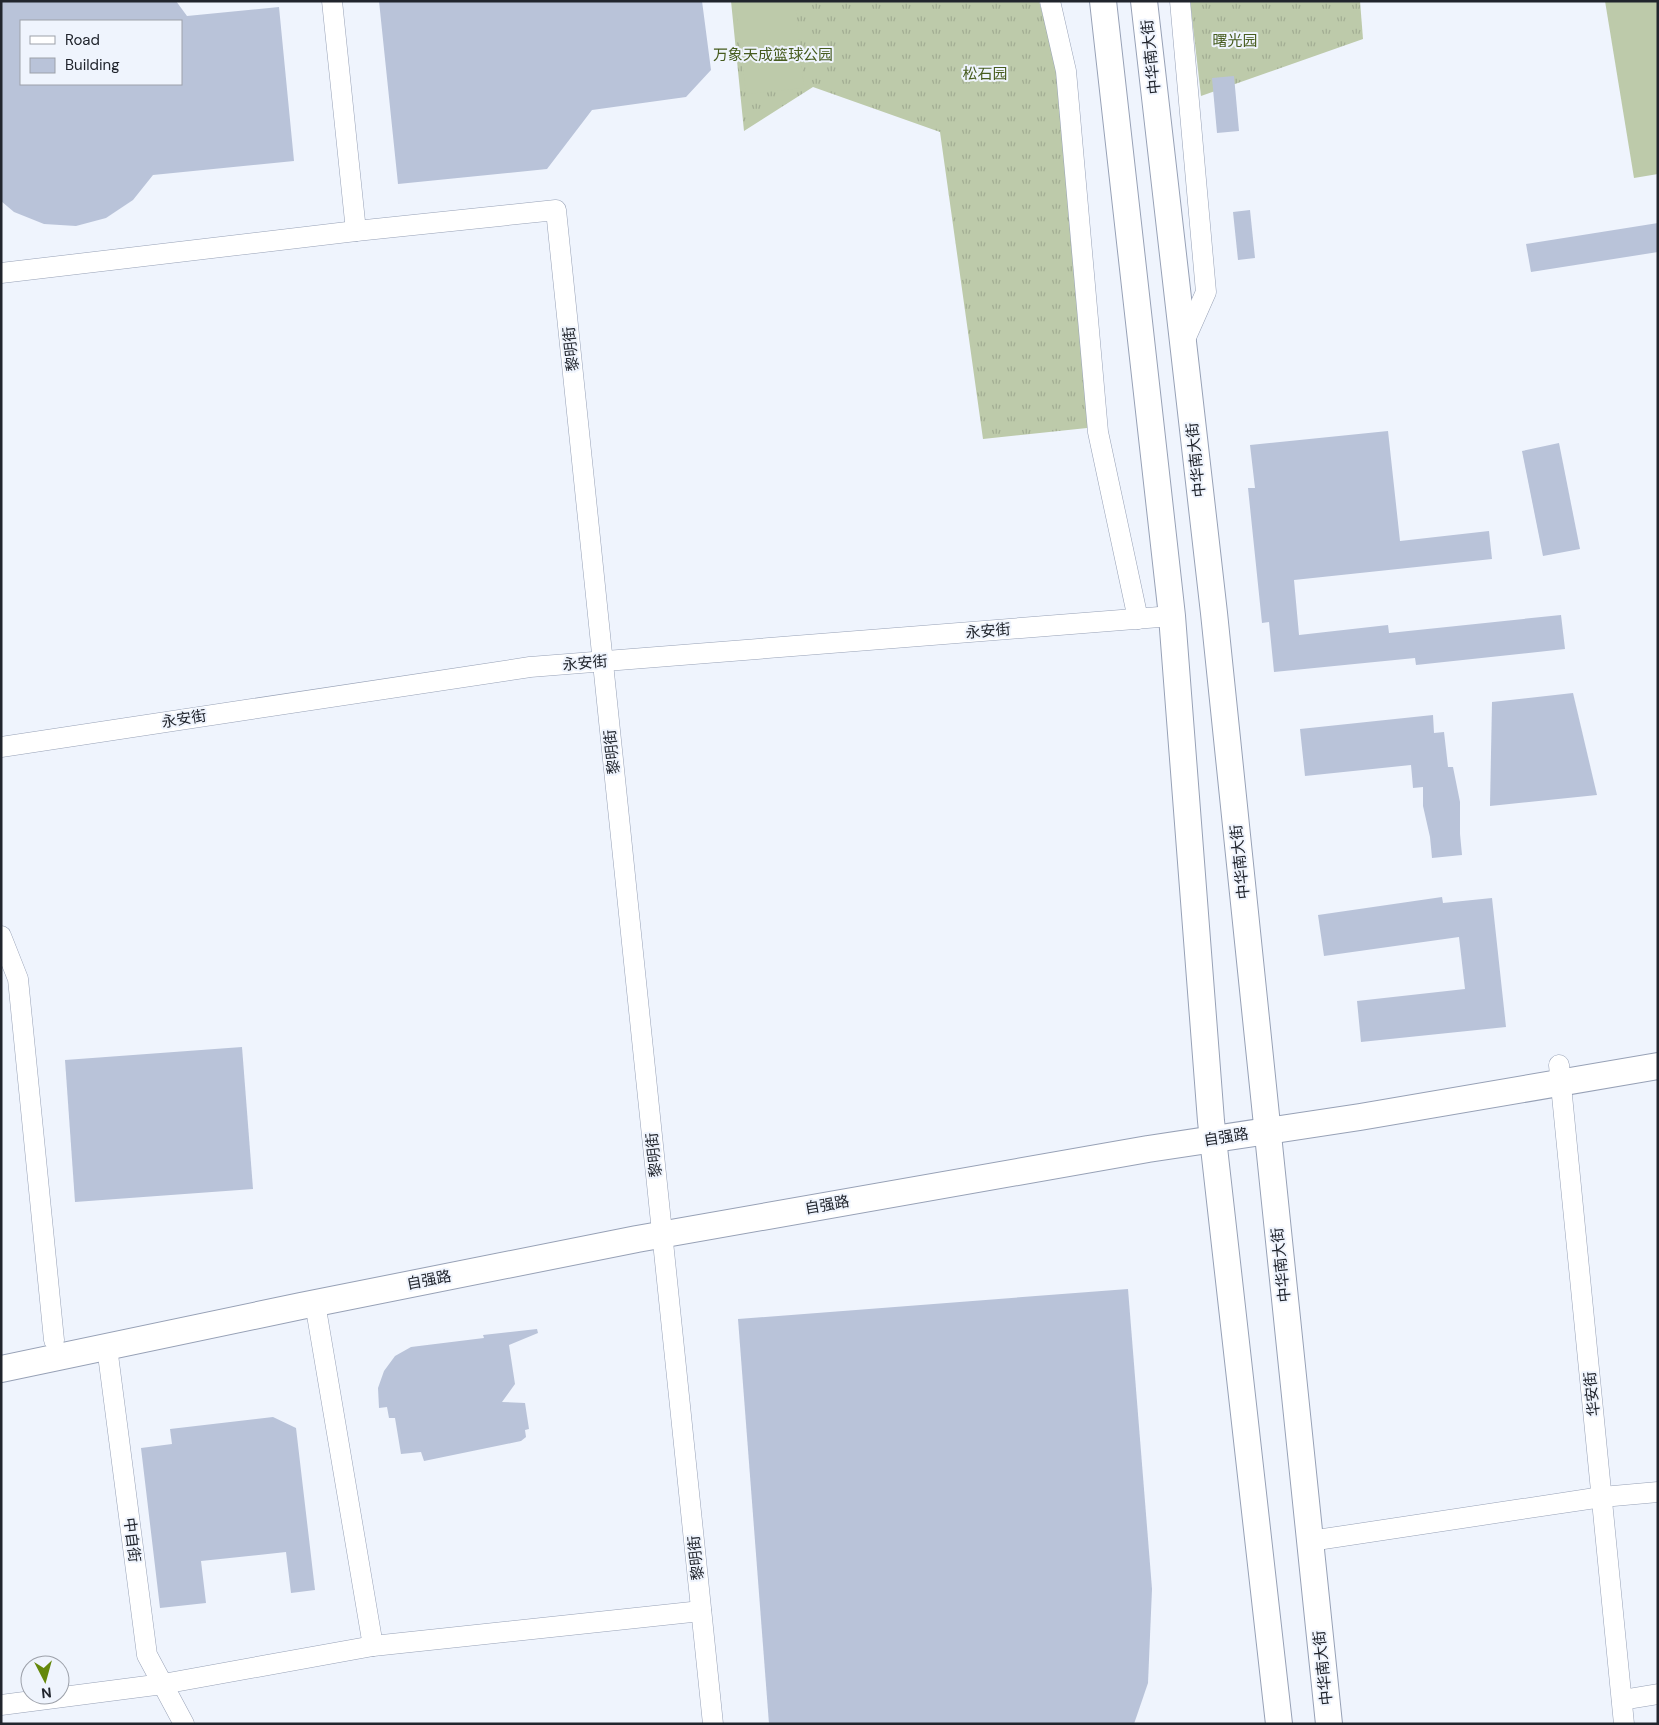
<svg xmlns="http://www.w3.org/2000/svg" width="1659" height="1725" font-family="'DM Sans','Noto Sans SC',sans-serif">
<defs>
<pattern id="grass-tufts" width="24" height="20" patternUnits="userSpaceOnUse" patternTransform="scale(1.25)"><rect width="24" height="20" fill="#bdcaaa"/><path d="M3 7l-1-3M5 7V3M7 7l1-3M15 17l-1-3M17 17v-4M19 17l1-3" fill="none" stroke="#a2ad93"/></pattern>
</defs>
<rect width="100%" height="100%" fill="#eff4fd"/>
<g fill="url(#grass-tufts)">
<path d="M 731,1 L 1039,1 L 1060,75 L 1090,412 L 1087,428 L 983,439 L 940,132 L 813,87 L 744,131 Z"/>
<path d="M 1190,1 L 1360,1 L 1363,39 L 1201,96 Z"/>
</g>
<g fill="#bdcaaa">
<path d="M 735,1 L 795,1 L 804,88 L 746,94 Z"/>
<path d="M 1605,1 L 1658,1 L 1658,174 L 1634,178 Z"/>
</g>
<g fill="#b9c3d9" fill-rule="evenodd">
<path d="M 1,1 L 176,1 L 187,16 L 279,7 L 294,161 L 153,175 L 133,200 L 106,218 L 76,226 L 44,224 L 14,212 L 1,201 ZM 21,21 L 181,21 L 181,84 L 21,84 Z"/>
<path d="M 379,1 L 702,1 L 711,70 L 686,97 L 592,110 L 547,169 L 398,184 Z"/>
<path d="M 1234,76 L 1239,131 L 1217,133 L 1212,78 Z"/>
<path d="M 1250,210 L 1255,258 L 1238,260 L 1233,212 Z"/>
<path d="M 1658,223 L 1658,252 L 1531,272 L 1526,244 Z"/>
<path d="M 1388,431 L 1400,541 L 1489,531 L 1492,559 L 1294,580 L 1299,635 L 1388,625 L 1389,633 L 1561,615 L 1565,649 L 1416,665 L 1415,658 L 1274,672 L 1269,622 L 1262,623 L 1248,488 L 1255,488 L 1250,445 Z"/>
<path d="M 1559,443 L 1580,549 L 1543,556 L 1522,451 Z"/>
<path d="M 1573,693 L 1597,795 L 1490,806 L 1492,702 Z"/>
<path d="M 1433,715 L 1434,733 L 1444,732 L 1448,767 L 1453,767 L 1460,802 L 1460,834 L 1462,855 L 1432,858 L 1430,837 L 1423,806 L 1423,787 L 1413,788 L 1411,765 L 1305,776 L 1300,729 Z"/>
<path d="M 1442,897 L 1443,903 L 1492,898 L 1506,1027 L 1361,1042 L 1357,1001 L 1465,989 L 1459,937 L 1324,956 L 1318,915 Z"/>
<path d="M 242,1047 L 253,1189 L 75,1202 L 65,1060 Z"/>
<path d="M 1128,1289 L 1152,1589 L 1148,1683 L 1134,1724 L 769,1724 L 738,1319 Z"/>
<path d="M 537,1329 L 538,1333 L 509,1345 L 515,1384 L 502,1402 L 525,1403 L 529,1429 L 525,1430 L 526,1437 L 521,1441 L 424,1461 L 421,1452 L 401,1454 L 395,1418 L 389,1418 L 387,1407 L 379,1408 L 378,1388 L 384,1371 L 395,1356 L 411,1347 L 484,1338 L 483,1335 Z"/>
<path d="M 273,1417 L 296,1428 L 315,1590 L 291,1593 L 286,1552 L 201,1561 L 206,1603 L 160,1608 L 141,1448 L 172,1444 L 170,1429 Z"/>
</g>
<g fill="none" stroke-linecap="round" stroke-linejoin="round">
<g stroke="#97a1b6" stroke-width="21">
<g id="minor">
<path d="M 332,1 L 356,231 L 556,210 L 713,1724"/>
<path d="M 1050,1 L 1066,71 L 1098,432 L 1138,619"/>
<path d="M 1180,1 L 1206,292 L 1183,344"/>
<path d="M 1,273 L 356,231"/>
<path d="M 1,747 L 530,667 L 1172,616"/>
<path d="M 1,936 L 18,979 L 54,1340"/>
<path d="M 1559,1065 L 1624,1724"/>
<path d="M 315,1303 L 373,1646"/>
<path d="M 107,1347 L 147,1655 L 184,1724"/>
<path d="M 1310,1541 L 1602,1497 L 1658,1492"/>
<path d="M 1622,1700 L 1658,1694"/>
<path d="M 1,1705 L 163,1684 L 373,1646 L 701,1611"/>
</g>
</g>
<g stroke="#97a1b6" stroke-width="28">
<g id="major">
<path d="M 1103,1 L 1172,616 L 1211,1121 L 1279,1724"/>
<path d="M 1144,1 L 1214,613 L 1329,1724"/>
<path d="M 1,1369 L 301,1306 L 637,1239 L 1148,1149 L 1360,1117 L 1658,1066"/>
</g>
</g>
<use href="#minor" stroke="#fff" stroke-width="20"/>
<use href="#major" stroke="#fff" stroke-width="26"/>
</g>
<g text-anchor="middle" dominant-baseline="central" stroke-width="4" stroke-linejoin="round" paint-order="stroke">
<g font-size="15" fill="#475c1f" stroke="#eff4fd">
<text x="1235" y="41">曙光园</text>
<text x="773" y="55">万象天成篮球公园</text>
<text x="985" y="74">松石园</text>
</g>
<g font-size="15" fill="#21252d" stroke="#eff4fd">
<text transform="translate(1151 57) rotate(-96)">中华南大街</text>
<text transform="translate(571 349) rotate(-96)">黎明街</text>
<text transform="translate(1196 460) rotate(-96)">中华南大街</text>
<text transform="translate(988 631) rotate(-5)">永安街</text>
<text transform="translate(585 663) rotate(-5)">永安街</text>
<text transform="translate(184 719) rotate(-9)">永安街</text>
<text transform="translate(612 752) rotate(-96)">黎明街</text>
<text transform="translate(1240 862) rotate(-96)">中华南大街</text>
<text transform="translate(1226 1137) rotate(-9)">自强路</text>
<text transform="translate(654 1155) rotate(-96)">黎明街</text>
<text transform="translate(827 1205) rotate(-10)">自强路</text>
<text transform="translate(1281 1265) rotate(-96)">中华南大街</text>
<text transform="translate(429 1280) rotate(-11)">自强路</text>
<text transform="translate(1592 1394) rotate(-96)">华安街</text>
<text transform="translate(132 1540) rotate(83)">中自街</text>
<text transform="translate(696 1558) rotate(-96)">黎明街</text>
<text transform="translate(1323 1668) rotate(-96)">中华南大街</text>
</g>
</g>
<rect width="1659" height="1725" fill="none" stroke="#21252d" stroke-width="5"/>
<rect x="20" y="20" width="162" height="65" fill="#eff4fd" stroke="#9da1aa"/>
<rect x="30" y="36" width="25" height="8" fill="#ffffff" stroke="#9da1aa"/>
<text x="65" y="45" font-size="15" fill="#21252d">Road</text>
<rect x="30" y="58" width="25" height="15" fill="#b9c3d9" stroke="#9da1aa"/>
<text x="65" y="70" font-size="15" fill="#21252d">Building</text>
<g transform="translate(45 1680) rotate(174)"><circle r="24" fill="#eff4fd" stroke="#9da1aa"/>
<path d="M0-4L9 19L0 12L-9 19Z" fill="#65880b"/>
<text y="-8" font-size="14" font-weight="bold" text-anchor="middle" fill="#21252d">N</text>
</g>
</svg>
